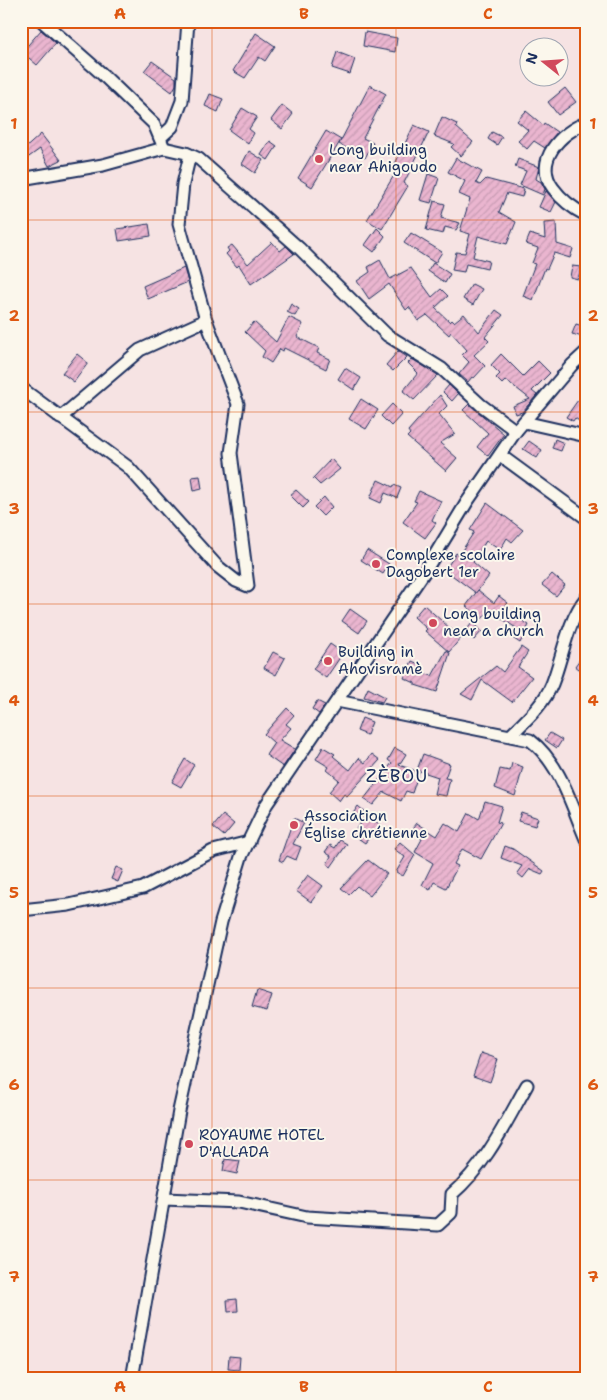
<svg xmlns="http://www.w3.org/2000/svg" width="607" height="1400" font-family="'Shantell Sans',sans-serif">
<defs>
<pattern id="building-hatch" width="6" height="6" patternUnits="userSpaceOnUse" patternTransform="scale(1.25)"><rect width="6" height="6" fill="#eab5cf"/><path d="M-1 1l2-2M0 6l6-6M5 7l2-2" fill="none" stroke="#c89cb4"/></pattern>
</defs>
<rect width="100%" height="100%" fill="#f6e3e3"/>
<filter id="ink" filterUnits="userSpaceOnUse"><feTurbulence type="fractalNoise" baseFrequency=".02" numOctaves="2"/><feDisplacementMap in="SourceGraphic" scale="10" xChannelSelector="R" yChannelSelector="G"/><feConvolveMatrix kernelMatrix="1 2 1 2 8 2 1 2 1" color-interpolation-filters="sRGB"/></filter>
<g filter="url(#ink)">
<g fill="url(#building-hatch)" stroke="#1b2f5e">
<path d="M 41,30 L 56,43 L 37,65 L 22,52 Z"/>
<path d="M 365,32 L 397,38 L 395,52 L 363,46 Z"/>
<path d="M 256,33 L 275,46 L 265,61 L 259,57 L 245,78 L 233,71 Z"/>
<path d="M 337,52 L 355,59 L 350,74 L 332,68 Z"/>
<path d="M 152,61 L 176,78 L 176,85 L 172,92 L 144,71 Z"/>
<path d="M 370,85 L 386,94 L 363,138 L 373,143 L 365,158 L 339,144 Z"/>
<path d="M 565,88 L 576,102 L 558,115 L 548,102 Z"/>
<path d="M 210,94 L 223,99 L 218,112 L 205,106 Z"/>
<path d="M 282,105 L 293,114 L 282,129 L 271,120 Z"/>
<path d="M 242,108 L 257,117 L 249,129 L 254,133 L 248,144 L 229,130 Z"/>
<path d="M 526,111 L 543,125 L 544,123 L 557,132 L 545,148 L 534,141 L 527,149 L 518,141 L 528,130 L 517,121 Z"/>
<path d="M 442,117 L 457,124 L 456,127 L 473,142 L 461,156 L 451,147 L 454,144 L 434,136 Z"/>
<path d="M 414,125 L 429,132 L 404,183 L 408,186 L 382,229 L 367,220 L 396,172 L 392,170 Z"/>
<path d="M 326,131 L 341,140 L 312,187 L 298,178 Z"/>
<path d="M 492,132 L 502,137 L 497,145 L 488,139 Z"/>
<path d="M 41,134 L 61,160 L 49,166 L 40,149 L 26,159 L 21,152 Z"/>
<path d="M 270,141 L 277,146 L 268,160 L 261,155 Z"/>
<path d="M 249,151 L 263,160 L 255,173 L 242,164 Z"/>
<path d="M 456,158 L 482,172 L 476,183 L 480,185 L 486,179 L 524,189 L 522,197 L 507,193 L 499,212 L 516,222 L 507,244 L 478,236 L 473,257 L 489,261 L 487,269 L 466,264 L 464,272 L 452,270 L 456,252 L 465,253 L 470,234 L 460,231 L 470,199 L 459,194 L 465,181 L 448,172 Z"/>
<path d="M 518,159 L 539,167 L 536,179 L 541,182 L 545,189 L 543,195 L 520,185 L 526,171 L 515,167 Z"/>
<path d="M 428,174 L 439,178 L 431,203 L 420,200 Z"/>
<path d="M 546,191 L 556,202 L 551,212 L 539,207 Z"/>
<path d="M 434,201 L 445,204 L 441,218 L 460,223 L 456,230 L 445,227 L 443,234 L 426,230 Z"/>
<path d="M 556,222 L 557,244 L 573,249 L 570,258 L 554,253 L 547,269 L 545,268 L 533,300 L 523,296 L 535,264 L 532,263 L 538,248 L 526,244 L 530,234 L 545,239 L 544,223 Z"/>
<path d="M 149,224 L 151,236 L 119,241 L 117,229 Z"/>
<path d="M 377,228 L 385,236 L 374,252 L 365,245 Z"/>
<path d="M 411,233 L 442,252 L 435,263 L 404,243 Z"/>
<path d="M 272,242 L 280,251 L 286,246 L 294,254 L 251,284 L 239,265 L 237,267 L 226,254 L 229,251 L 227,248 L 232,245 L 248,264 Z"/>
<path d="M 380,260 L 390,279 L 411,268 L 432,297 L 441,289 L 448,296 L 435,308 L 450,322 L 452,320 L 454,322 L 464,314 L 479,332 L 496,310 L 503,315 L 485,337 L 489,341 L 474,355 L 485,366 L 474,378 L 472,377 L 468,382 L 459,374 L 469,362 L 462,355 L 467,350 L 451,332 L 449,335 L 427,315 L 418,321 L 409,307 L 406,310 L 389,284 L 369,299 L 357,281 L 370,272 L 368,267 Z"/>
<path d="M 433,263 L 450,274 L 445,283 L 428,271 Z"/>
<path d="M 572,266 L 581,267 L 578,279 L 570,277 Z"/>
<path d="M 184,268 L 188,282 L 148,299 L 143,286 Z"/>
<path d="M 472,284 L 482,289 L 473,305 L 463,299 Z"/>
<path d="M 291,304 L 299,309 L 295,316 L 287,312 Z"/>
<path d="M 289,317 L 303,324 L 297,337 L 319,348 L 317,353 L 330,359 L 326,369 L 284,348 L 283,351 L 280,349 L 271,363 L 262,357 L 265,351 L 245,332 L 254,322 L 276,342 Z"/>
<path d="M 576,324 L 586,327 L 586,338 L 572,334 Z"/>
<path d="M 398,351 L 407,357 L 393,371 L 386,365 Z"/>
<path d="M 77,354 L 88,363 L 74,382 L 62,373 Z"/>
<path d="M 501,354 L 523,376 L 538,361 L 550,373 L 532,391 L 537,395 L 522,412 L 516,414 L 513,406 L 530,399 L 506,380 L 502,384 L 496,378 L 500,374 L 491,365 Z"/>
<path d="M 412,359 L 438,375 L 414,400 L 403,391 L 418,373 L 408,363 Z"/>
<path d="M 345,368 L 361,378 L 354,390 L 338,379 Z"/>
<path d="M 449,385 L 458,394 L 452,401 L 443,392 Z"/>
<path d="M 440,395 L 447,406 L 439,414 L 455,434 L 440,443 L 457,458 L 446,471 L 407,437 L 410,434 L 408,431 Z"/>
<path d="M 361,399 L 378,410 L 366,429 L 349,419 Z"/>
<path d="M 578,400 L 586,406 L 586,426 L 575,418 L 573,421 L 566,417 Z"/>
<path d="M 392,404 L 402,414 L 391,426 L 381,416 Z"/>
<path d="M 469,404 L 504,434 L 488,456 L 477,447 L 488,433 L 463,410 Z"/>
<path d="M 555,439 L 564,443 L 561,451 L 552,448 Z"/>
<path d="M 529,441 L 542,450 L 537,458 L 523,449 Z"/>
<path d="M 331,459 L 340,469 L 320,485 L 313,478 Z"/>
<path d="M 200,476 L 202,489 L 194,491 L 192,477 Z"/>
<path d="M 378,480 L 393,487 L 394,485 L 401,488 L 397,498 L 385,493 L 381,503 L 370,498 Z"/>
<path d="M 296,490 L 309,502 L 303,508 L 290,495 Z"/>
<path d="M 419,491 L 441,501 L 432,520 L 436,523 L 425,538 L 403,522 L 417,502 L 414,501 Z"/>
<path d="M 324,497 L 332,507 L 323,516 L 314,507 Z"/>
<path d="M 487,503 L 523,530 L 512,542 L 507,538 L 500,550 L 486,541 L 473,562 L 489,576 L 476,593 L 445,570 L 456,553 L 459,555 L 474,532 L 470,530 Z"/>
<path d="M 367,550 L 389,564 L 383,574 L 361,560 Z"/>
<path d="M 552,574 L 565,585 L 556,596 L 542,585 Z"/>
<path d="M 478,590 L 494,603 L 499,596 L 508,603 L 503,609 L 529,625 L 520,643 L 511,637 L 516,628 L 489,610 L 482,619 L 466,606 Z"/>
<path d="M 424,605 L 461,638 L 449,652 L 425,631 L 427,629 L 414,617 Z"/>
<path d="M 350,609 L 367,621 L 359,633 L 342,621 Z"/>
<path d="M 472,623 L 482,631 L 474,640 L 465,632 Z"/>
<path d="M 330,644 L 343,653 L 326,678 L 313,669 Z"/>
<path d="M 521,647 L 528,652 L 518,667 L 532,677 L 512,702 L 482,680 L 472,700 L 461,694 L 496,666 L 503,672 Z"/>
<path d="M 446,651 L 450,653 L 437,692 L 415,685 L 415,683 L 404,678 L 412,661 L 421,665 L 418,671 L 432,676 Z"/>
<path d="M 273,652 L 285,658 L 276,675 L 264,668 Z"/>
<path d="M 580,659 L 586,664 L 586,674 L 575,666 Z"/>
<path d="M 368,688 L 385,697 L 382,702 L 364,697 Z"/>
<path d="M 317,701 L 325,705 L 319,714 L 312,709 Z"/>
<path d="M 287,708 L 294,715 L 286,724 L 291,728 L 280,740 L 295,749 L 283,767 L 266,755 L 274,743 L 264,734 Z"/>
<path d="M 362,718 L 372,722 L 367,735 L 357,731 Z"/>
<path d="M 550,733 L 562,740 L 557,748 L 545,740 Z"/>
<path d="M 323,747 L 335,754 L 333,756 L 350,770 L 359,758 L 365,763 L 372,754 L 380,760 L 347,796 L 344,794 L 339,801 L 329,792 L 339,780 L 327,770 L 329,767 L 316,759 Z"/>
<path d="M 395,748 L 406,754 L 399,765 L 419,772 L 412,793 L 406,791 L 401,801 L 384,792 L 373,805 L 364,799 L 392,763 L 388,760 Z"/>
<path d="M 423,754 L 450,764 L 445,778 L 450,779 L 446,796 L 434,794 L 438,777 L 417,770 Z"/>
<path d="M 185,759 L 194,765 L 181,787 L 172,782 Z"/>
<path d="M 512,763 L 523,767 L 515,796 L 495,788 L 500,769 L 510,771 Z"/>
<path d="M 485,801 L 502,806 L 497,822 L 501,823 L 481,859 L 462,849 L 454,864 L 458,866 L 446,888 L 434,882 L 430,890 L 422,885 L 433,863 L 415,852 L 422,839 L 411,831 L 417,823 L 437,836 L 445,823 L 459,832 L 469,813 L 479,819 Z"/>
<path d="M 358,806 L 380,825 L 374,835 L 372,834 L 365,843 L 352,834 L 361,822 L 352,815 Z"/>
<path d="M 521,812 L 538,818 L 535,826 L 518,821 Z"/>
<path d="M 223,815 L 234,824 L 224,836 L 213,827 Z"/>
<path d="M 294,818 L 304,823 L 293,844 L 301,847 L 296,860 L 287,856 L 283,862 L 279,860 Z"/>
<path d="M 340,840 L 347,844 L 331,867 L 327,864 L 331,856 L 325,852 L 330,845 L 335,848 Z"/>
<path d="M 400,842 L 415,855 L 403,876 L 396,872 L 405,857 L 394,849 Z"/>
<path d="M 505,846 L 513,849 L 544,871 L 542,874 L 530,869 L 523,878 L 517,873 L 522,866 L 501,858 Z"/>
<path d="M 368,860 L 387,874 L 370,896 L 357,886 L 349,894 L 341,888 Z"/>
<path d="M 116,867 L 123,870 L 118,882 L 111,879 Z"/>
<path d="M 308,875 L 323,886 L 311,902 L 296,891 Z"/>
<path d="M 257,990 L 272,995 L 267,1011 L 252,1007 Z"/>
<path d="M 481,1053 L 498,1059 L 490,1082 L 473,1076 Z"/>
<path d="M 225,1159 L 240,1161 L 237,1174 L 223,1171 Z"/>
<path d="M 237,1299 L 238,1311 L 228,1312 L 227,1300 Z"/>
<path d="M 229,1356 L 240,1357 L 239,1370 L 228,1369 Z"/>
</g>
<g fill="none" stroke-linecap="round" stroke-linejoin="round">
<g stroke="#1b2f5e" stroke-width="15">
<g id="minor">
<path d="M 42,21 L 101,73 L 154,124 L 164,148"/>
<path d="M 586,123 C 561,132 533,161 553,188 C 561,199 574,209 586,215"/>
<path d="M 160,138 L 172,127 L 182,101 L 188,21"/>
<path d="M 21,179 L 103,165 L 164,148 L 186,153 L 199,159 L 299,248 L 387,335 L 442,369 L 481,405 L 516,431"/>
<path d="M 21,388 L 128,467 L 217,566 L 236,581 L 248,586 L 231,453 L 238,404 L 206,320 L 179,224 L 183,184 L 190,155"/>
<path d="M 60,418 L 140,350 L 206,320"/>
<path d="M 524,422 L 586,436"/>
<path d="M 500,455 L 586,518"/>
<path d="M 337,701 L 530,740 C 560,763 571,804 586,839"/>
<path d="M 511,735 C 526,720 544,704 552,684 C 563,656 567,622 586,598"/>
<path d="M 21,910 L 69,905 L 143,888 L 213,851 L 249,842"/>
<path d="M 164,1199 L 239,1202 L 307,1217 L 438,1225 L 451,1213 L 452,1194 C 486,1165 505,1124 527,1085"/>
<path d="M 132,1379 L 179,1111 L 221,922 L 241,857 L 266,805 L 427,568 L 467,502 L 516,431 L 572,365 L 586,352"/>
</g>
</g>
<use href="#minor" stroke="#fbf7ec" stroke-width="11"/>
</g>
</g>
<path fill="none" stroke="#de5710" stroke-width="1" stroke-opacity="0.55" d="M 212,21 L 212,1379M 396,21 L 396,1379M 21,220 L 586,220M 21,412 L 586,412M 21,604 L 586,604M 21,796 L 586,796M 21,988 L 586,988M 21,1180 L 586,1180"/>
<g fill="#d1495b" stroke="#fbf7ec" stroke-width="2">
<circle cx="319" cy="159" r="5"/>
<circle cx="376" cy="564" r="5"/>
<circle cx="433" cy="623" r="5"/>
<circle cx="328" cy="661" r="5"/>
<circle cx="294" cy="825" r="5"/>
<circle cx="189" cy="1144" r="5"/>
</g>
<g text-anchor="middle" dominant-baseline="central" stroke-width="4" stroke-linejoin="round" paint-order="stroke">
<g font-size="15" fill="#1b2f5e" stroke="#fbf7ec" text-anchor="start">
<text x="329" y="150">Long building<tspan x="329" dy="17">near Ahigoudo</tspan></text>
<text x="386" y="555">Complexe scolaire<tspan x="386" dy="17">Dagobert 1er</tspan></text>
<text x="443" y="614">Long building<tspan x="443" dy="17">near a church</tspan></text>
<text x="338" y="652">Building in<tspan x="338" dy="17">Ahovisramè</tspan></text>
<text x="304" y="816">Association<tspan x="304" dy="17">Église chrétienne</tspan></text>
<text x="199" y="1135">ROYAUME HOTEL<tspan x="199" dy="17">D'ALLADA</tspan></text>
</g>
<g font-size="18" letter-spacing="1" fill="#1b2f5e" stroke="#fbf7ec">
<text x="397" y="776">ZÈBOU</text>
</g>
</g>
<rect width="607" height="1400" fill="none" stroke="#fbf7ec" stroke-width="55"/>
<g transform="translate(544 62) rotate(287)"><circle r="24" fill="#fbf7ec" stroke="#a1a7b3"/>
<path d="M0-4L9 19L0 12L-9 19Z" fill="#d1495b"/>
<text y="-8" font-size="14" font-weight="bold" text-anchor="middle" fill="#1b2f5e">N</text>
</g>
<rect x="28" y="28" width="552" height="1344" fill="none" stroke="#de5710" stroke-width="2"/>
<g font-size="16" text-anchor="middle" font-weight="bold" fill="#de5710">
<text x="120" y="19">A</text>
<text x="304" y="19">B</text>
<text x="488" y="19">C</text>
<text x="14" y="129">1</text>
<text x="593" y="129">1</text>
<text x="14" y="321">2</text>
<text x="593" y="321">2</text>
<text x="14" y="514">3</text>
<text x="593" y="514">3</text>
<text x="14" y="706">4</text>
<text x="593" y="706">4</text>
<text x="14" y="898">5</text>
<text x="593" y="898">5</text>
<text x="14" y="1090">6</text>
<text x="593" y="1090">6</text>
<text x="14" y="1282">7</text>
<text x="593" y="1282">7</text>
<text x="120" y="1392">A</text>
<text x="304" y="1392">B</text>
<text x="488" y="1392">C</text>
</g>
</svg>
